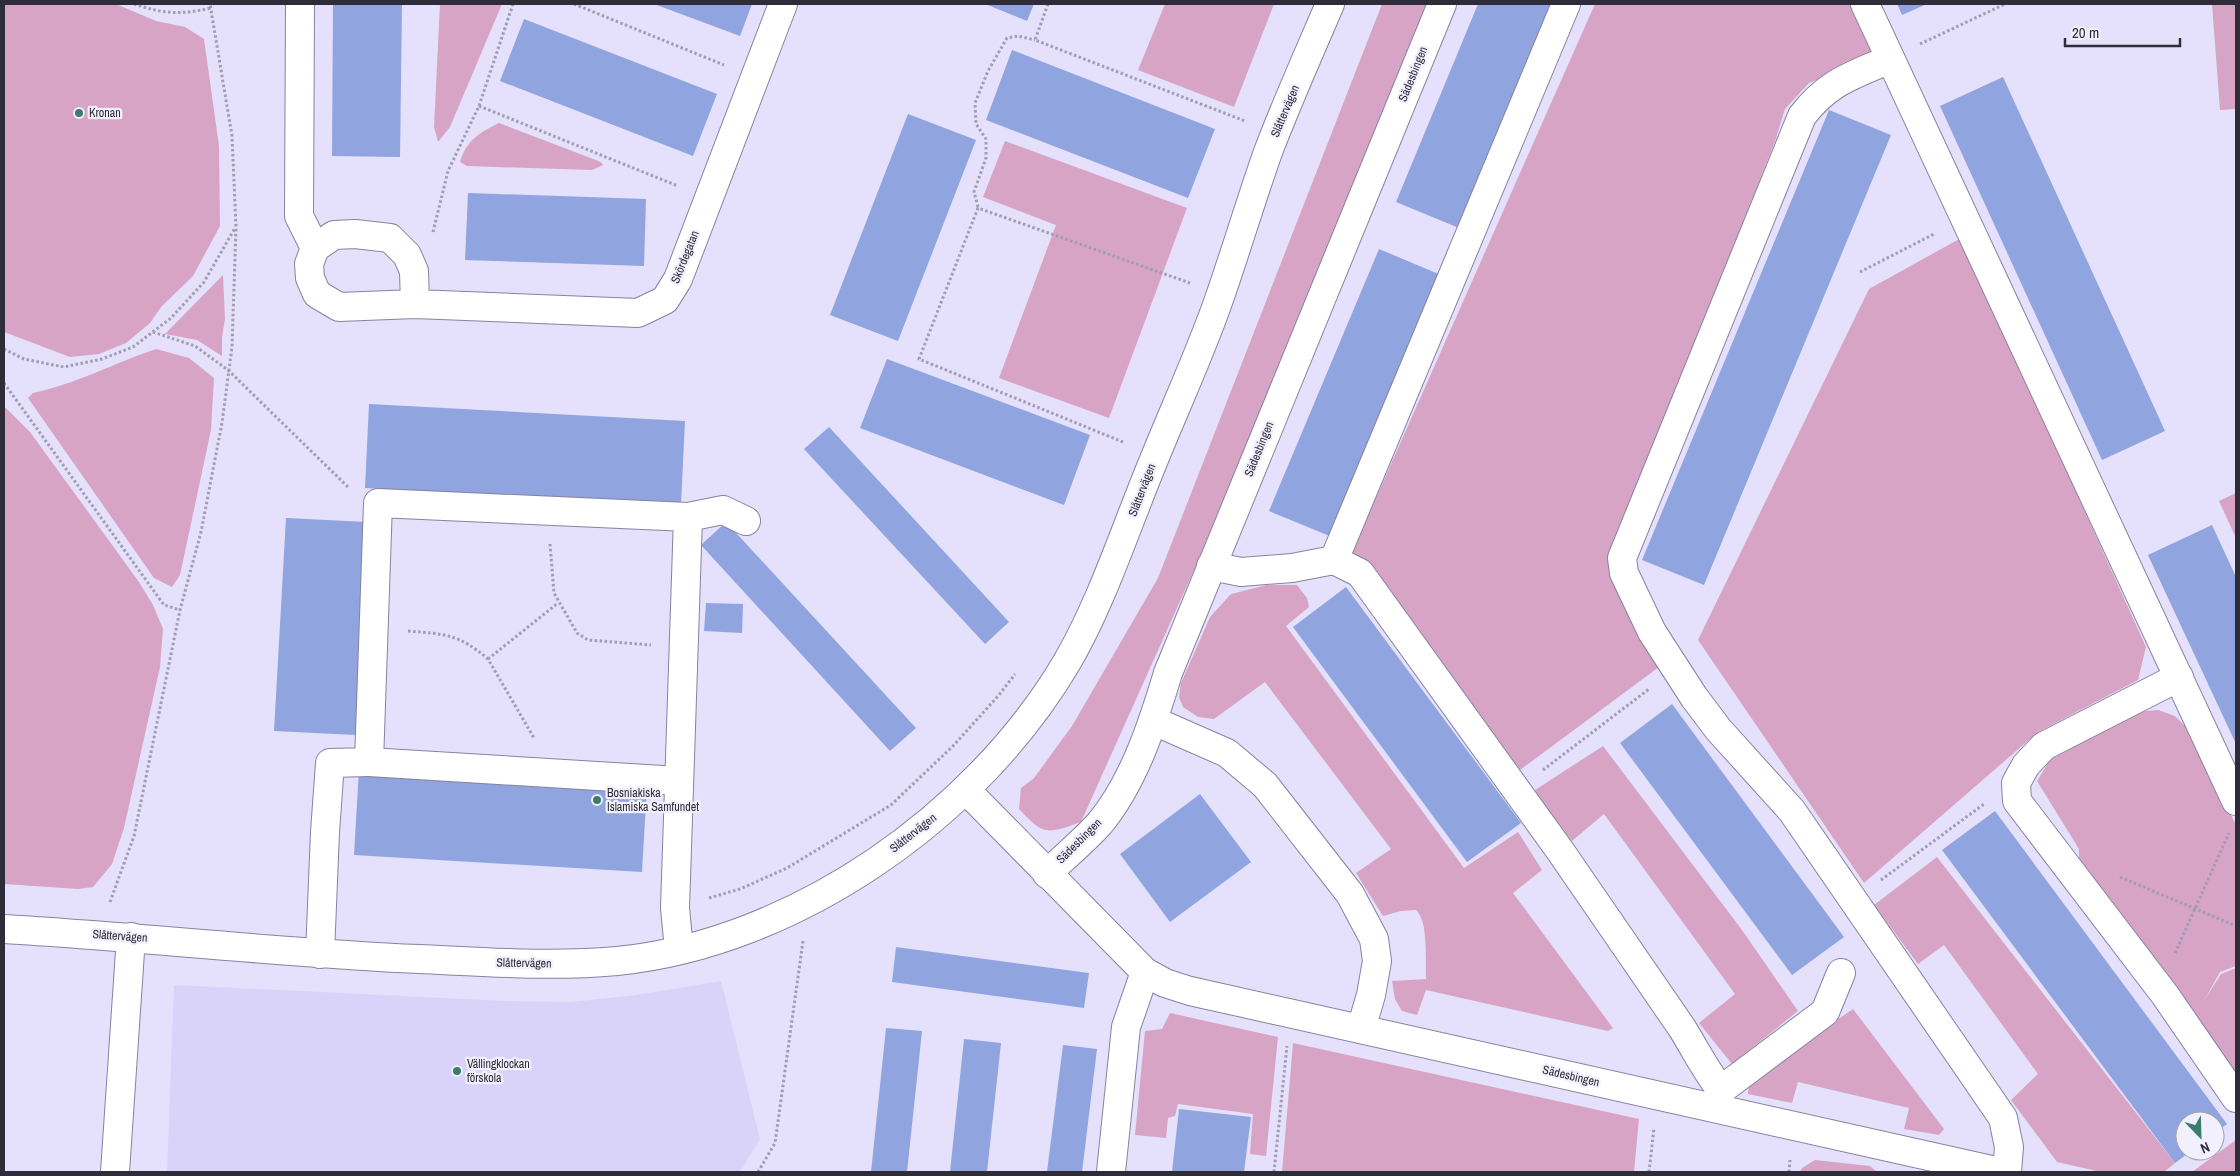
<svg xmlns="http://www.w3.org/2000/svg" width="2240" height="1176" font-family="'Archivo Narrow',sans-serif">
<rect width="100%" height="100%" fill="#e5e0fb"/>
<path fill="#d9d3fa" d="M 721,981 L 760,1139 L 740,1172 L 167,1172 L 174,985 L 505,1001 L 571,1002 L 636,995 Z"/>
<g fill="#d8a4c6">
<path d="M 4,4 L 116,4 L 156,21 L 185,27 L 204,39 L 219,146 L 220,226 L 193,276 L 161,307 L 150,323 L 126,343 L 99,354 L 70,357 L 4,332 Z"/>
<path d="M 440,4 L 502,4 L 450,127 L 438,142 L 434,127 Z"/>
<path d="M 1165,4 L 1274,4 L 1234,107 L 1138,70 Z"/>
<path d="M 1382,4 L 1429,4 L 1198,561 L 1081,822 C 1047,834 1044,836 1019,809 L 1021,788 L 1034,778 L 1072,726 L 1158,578 Z"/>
<path d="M 1595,4 L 1858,4 L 1875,48 L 1870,58 L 1809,83 L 1785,109 L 1775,141 L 1612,556 L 1659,667 L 1516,773 L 1352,552 Z"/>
<path d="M 2212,4 L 2236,4 L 2236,109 L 2220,110 Z"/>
<path d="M 499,123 L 601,162 L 603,165 L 592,170 L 467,166 L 460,162 C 466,141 480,132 499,123 Z"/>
<path d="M 1005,141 L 1187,208 L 1109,418 L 999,378 L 1056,225 L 983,197 Z"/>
<path d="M 1961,238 L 2146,647 L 2138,680 L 2038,732 L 1864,883 L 1698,640 L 1869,289 Z"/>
<path d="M 223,275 L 225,319 L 222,337 L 222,356 L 197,340 L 165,334 Z"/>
<path d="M 156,349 L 189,358 L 214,378 L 211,430 L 180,575 L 172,587 L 154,578 L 28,398 L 33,393 C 76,384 114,363 156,349 Z"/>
<path d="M 4,408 L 6,408 L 30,432 L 139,582 L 153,605 L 163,629 L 160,667 L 124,828 L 112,864 L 93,887 L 78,889 L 4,884 Z"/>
<path d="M 2236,493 L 2236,538 L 2219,501 Z"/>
<path d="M 1267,585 L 1297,585 L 1307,598 L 1309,607 L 1286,626 L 1464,868 L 1518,832 L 1542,870 L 1513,893 L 1613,1028 L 1608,1031 L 1426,990 L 1417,1015 L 1402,1011 L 1395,999 L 1392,981 L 1426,979 C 1425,961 1429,922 1416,910 L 1401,911 L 1383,916 L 1356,873 L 1391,849 L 1265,682 L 1214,719 L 1198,717 L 1183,707 L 1179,697 L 1181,683 L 1210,617 L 1231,594 Z"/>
<path d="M 2158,710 L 2175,716 L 2189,730 L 2236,825 L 2236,966 L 2220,972 L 2204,1001 L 2221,974 L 2236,968 L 2236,1072 L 2233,1073 L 2079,873 L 2079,849 L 2037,781 L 2050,760 L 2136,712 Z"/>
<path d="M 1603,746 L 1742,930 L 1798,1011 L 1732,1064 L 1699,1023 L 1735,994 L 1604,814 L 1572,841 L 1532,792 Z"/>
<path d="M 1937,857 L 2175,1163 L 2164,1172 L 2101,1172 L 2057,1162 L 2011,1100 L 2038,1074 L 1944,945 L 1918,964 L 1874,905 Z"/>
<path d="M 1853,1009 L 1944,1129 L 1939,1135 L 1904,1129 L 1909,1108 L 1798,1082 L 1792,1103 L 1748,1094 L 1749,1080 Z"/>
<path d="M 1170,1013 L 1278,1037 L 1266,1156 L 1250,1154 L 1253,1114 L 1178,1104 L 1175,1116 L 1168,1118 L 1166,1138 L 1135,1135 L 1145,1031 L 1162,1029 Z"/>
<path d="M 1293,1043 L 1639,1119 L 1634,1172 L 1282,1172 Z"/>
<path d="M 2236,1140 L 2236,1172 L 2192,1172 Z"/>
<path d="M 1815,1160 L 1870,1166 L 1877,1172 L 1800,1172 L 1802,1168 Z"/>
</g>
<g fill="#90a4e0">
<path d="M 333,4 L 402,4 L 400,157 L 332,156 Z"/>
<path d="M 654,4 L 752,4 L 740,36 Z"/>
<path d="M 985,4 L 1034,4 L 1027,21 Z"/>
<path d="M 1478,4 L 1551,4 L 1459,228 L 1396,202 Z"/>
<path d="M 1897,4 L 1927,4 L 1902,15 Z"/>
<path d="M 524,19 L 717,94 L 693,156 L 500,81 Z"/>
<path d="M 1012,50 L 1215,129 L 1188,198 L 986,120 Z"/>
<path d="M 2003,77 L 2165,431 L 2102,460 L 1940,106 Z"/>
<path d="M 1829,110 L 1891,135 L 1704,585 L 1642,560 Z"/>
<path d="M 908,114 L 976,140 L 898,341 L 830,315 Z"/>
<path d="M 468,193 L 646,199 L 644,266 L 465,260 Z"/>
<path d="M 1379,249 L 1441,275 L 1332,537 L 1269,511 Z"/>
<path d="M 887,359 L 1090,435 L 1064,505 L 860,428 Z"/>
<path d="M 369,404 L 685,421 L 681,504 L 365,488 Z"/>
<path d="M 829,427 L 1009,622 L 985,644 L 804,449 Z"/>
<path d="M 286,518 L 367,522 L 356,735 L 274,731 Z"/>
<path d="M 726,522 L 916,728 L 890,751 L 701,545 Z"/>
<path d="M 2212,525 L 2236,577 L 2236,744 L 2148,555 Z"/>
<path d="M 1346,587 L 1521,823 L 1467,862 L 1293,627 Z"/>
<path d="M 706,603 L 743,604 L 742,633 L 704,631 Z"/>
<path d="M 1672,704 L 1844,937 L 1792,975 L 1620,743 Z"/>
<path d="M 359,769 L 647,786 L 642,872 L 354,855 Z"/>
<path d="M 1200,794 L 1251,862 L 1170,922 L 1120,854 Z"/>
<path d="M 1995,811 L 2227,1124 L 2215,1133 L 2215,1121 L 2185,1121 L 2185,1151 L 2191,1151 L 2175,1163 L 1942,850 Z"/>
<path d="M 896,947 L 1089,973 L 1084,1008 L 892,982 Z"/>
<path d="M 886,1028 L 922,1031 L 907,1172 L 871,1172 Z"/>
<path d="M 964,1039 L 1001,1043 L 987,1172 L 950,1172 Z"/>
<path d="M 1063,1045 L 1097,1049 L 1082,1172 L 1047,1172 Z"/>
<path d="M 1179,1109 L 1251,1117 L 1244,1172 L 1172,1172 Z"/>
</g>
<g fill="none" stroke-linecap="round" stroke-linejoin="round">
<g stroke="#87829f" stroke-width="30">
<g id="minor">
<path d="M 300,4 L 299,216 L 315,248"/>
<path d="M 1865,4 L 2236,801"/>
<path d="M 1890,59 C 1852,76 1829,81 1802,116 L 1622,558 L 1624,573 L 1652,632 L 1694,697 L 1718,729 L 1792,811 L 2003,1118 L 2009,1147 L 2007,1172"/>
<path d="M 415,304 L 414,271 L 407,255 L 390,238 L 355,234 L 334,235 L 315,248 L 309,264 L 310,278 L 317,294 L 339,307 L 415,304 L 638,313 L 665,300 L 678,279 L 783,4"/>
<path d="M 688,517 L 723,510 L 746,521"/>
<path d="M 1334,560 L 1360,573 L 1561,852 L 1682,1028 C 1695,1049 1706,1071 1721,1090"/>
<path d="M 1211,566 L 1241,572 L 1292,568 L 1334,560 L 1566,4"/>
<path d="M 2179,677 L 2044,746 L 2026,765 L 2016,783 L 2017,801 L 2165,995 L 2236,1098"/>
<path d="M 1154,721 L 1227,753 L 1265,785 L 1350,894 L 1374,939 L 1377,961 L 1371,995 L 1361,1029"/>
<path d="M 369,762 L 679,781"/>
<path d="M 966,790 L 1145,972 L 1165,983 L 1190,991 L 2000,1172"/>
<path d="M 1047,874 C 1064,857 1084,841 1100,823 C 1134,782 1153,723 1168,673 L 1442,4"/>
<path d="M 4,929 C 142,937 280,953 419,959 C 485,962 551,967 617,961 C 796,943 977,815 1067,662 C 1102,602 1126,527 1153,462 C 1174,410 1198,358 1217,305 C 1235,254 1250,203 1268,152 C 1287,102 1309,53 1330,4"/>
<path d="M 320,954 L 325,832 L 330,763 L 369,762 L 378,503 L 688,517 L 675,908 L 679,950"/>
<path d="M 1714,1107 L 1721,1090 L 1825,1012 L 1841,973"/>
<path d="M 115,1172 L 131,937"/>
<path d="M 1111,1172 L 1126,1027 L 1145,972"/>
</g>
</g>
<g stroke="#a09cb2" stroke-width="3" stroke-dasharray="2.5 2.5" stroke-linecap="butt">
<path d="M 134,4 C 164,14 180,15 211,8"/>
<path d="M 574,4 L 724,65"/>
<path d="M 1048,4 L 1035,40 L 1245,121"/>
<path d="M 1920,44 L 2005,4"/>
<path d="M 479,106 L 678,186"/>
<path d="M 978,207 L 974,192 L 986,158 L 986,139 L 976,124 L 975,103 L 988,71 L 1007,38 L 1018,36 L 1035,40"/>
<path d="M 433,232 L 448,171 L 479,106 L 513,4"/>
<path d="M 1860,272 L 1934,234"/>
<path d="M 153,332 L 195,346 L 228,370 L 348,487"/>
<path d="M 4,349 L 24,359 L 64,367 L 102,359 L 133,347 L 171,318 L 204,282 L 235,228"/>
<path d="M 4,383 L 164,605 L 180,610"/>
<path d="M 1123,442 L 919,359 L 978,208 L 1190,283"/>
<path d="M 550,544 L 554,593 L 577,633 L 588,640 L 651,645"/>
<path d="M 408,631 C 445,634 459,634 488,659 L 534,738"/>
<path d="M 488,659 L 558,603"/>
<path d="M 1543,770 L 1649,689"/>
<path d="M 2120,877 L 2236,926"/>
<path d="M 1881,880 L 1984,804"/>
<path d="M 709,898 L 740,889 L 787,868 L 891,805 L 953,746 L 999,695 L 1015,674"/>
<path d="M 110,902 L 134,836 L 180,610 L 201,532 L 222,423 L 232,347 L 236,227 L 232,136 L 210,4"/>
<path d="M 2175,953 L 2229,833"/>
<path d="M 758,1172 L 775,1143 L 803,941"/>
<path d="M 1274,1172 L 1287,1046"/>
<path d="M 1649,1172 L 1654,1128"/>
<path d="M 1789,1172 L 1790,1160"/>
</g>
<use href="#minor" stroke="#fff" stroke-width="28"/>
</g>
<g fill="#3b7d6d" stroke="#f2f0fd" stroke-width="2">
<circle cx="79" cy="113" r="5"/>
<circle cx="597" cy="800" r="5"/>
<circle cx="457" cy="1071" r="5"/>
</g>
<g text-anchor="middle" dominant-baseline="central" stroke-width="4.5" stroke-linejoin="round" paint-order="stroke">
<g font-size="12" fill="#2e2c38" stroke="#f2f0fd">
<text transform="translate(1413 74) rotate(-68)">Sädesbingen</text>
<text transform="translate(1285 111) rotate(-67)">Slåttervägen</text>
<text transform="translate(685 257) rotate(-68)">Skördegatan</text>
<text transform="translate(1259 449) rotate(-68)">Sädesbingen</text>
<text transform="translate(1142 490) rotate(-69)">Slåttervägen</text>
<text transform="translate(913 833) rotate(-38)">Slåttervägen</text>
<text transform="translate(1079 841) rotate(-45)">Sädesbingen</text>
<text transform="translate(120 936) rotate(4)">Slåttervägen</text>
<text transform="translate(524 963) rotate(1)">Slåttervägen</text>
<text transform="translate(1571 1076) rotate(13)">Sädesbingen</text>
</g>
<g font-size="12" fill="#2e2c38" stroke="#f2f0fd" text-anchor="start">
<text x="89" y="113">Kronan</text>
<text x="607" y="793">Bosniakiska<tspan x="607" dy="14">Islamiska Samfundet</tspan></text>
<text x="467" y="1064">Vällingklockan<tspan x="467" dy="14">förskola</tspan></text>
</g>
</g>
<rect width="2240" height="1176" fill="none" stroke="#2e2c38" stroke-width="10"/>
<g transform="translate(2200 1136) rotate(157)"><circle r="24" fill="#f2f0fd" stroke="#a4a2ae"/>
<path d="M0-4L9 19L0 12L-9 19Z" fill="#3b7d6d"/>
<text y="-8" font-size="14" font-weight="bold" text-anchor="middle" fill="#2e2c38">N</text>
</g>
<path d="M2065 38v8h115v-8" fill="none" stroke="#2e2c38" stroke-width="2.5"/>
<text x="2072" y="38" font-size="15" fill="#2e2c38" stroke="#f2f0fd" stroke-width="4" paint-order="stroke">20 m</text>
</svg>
